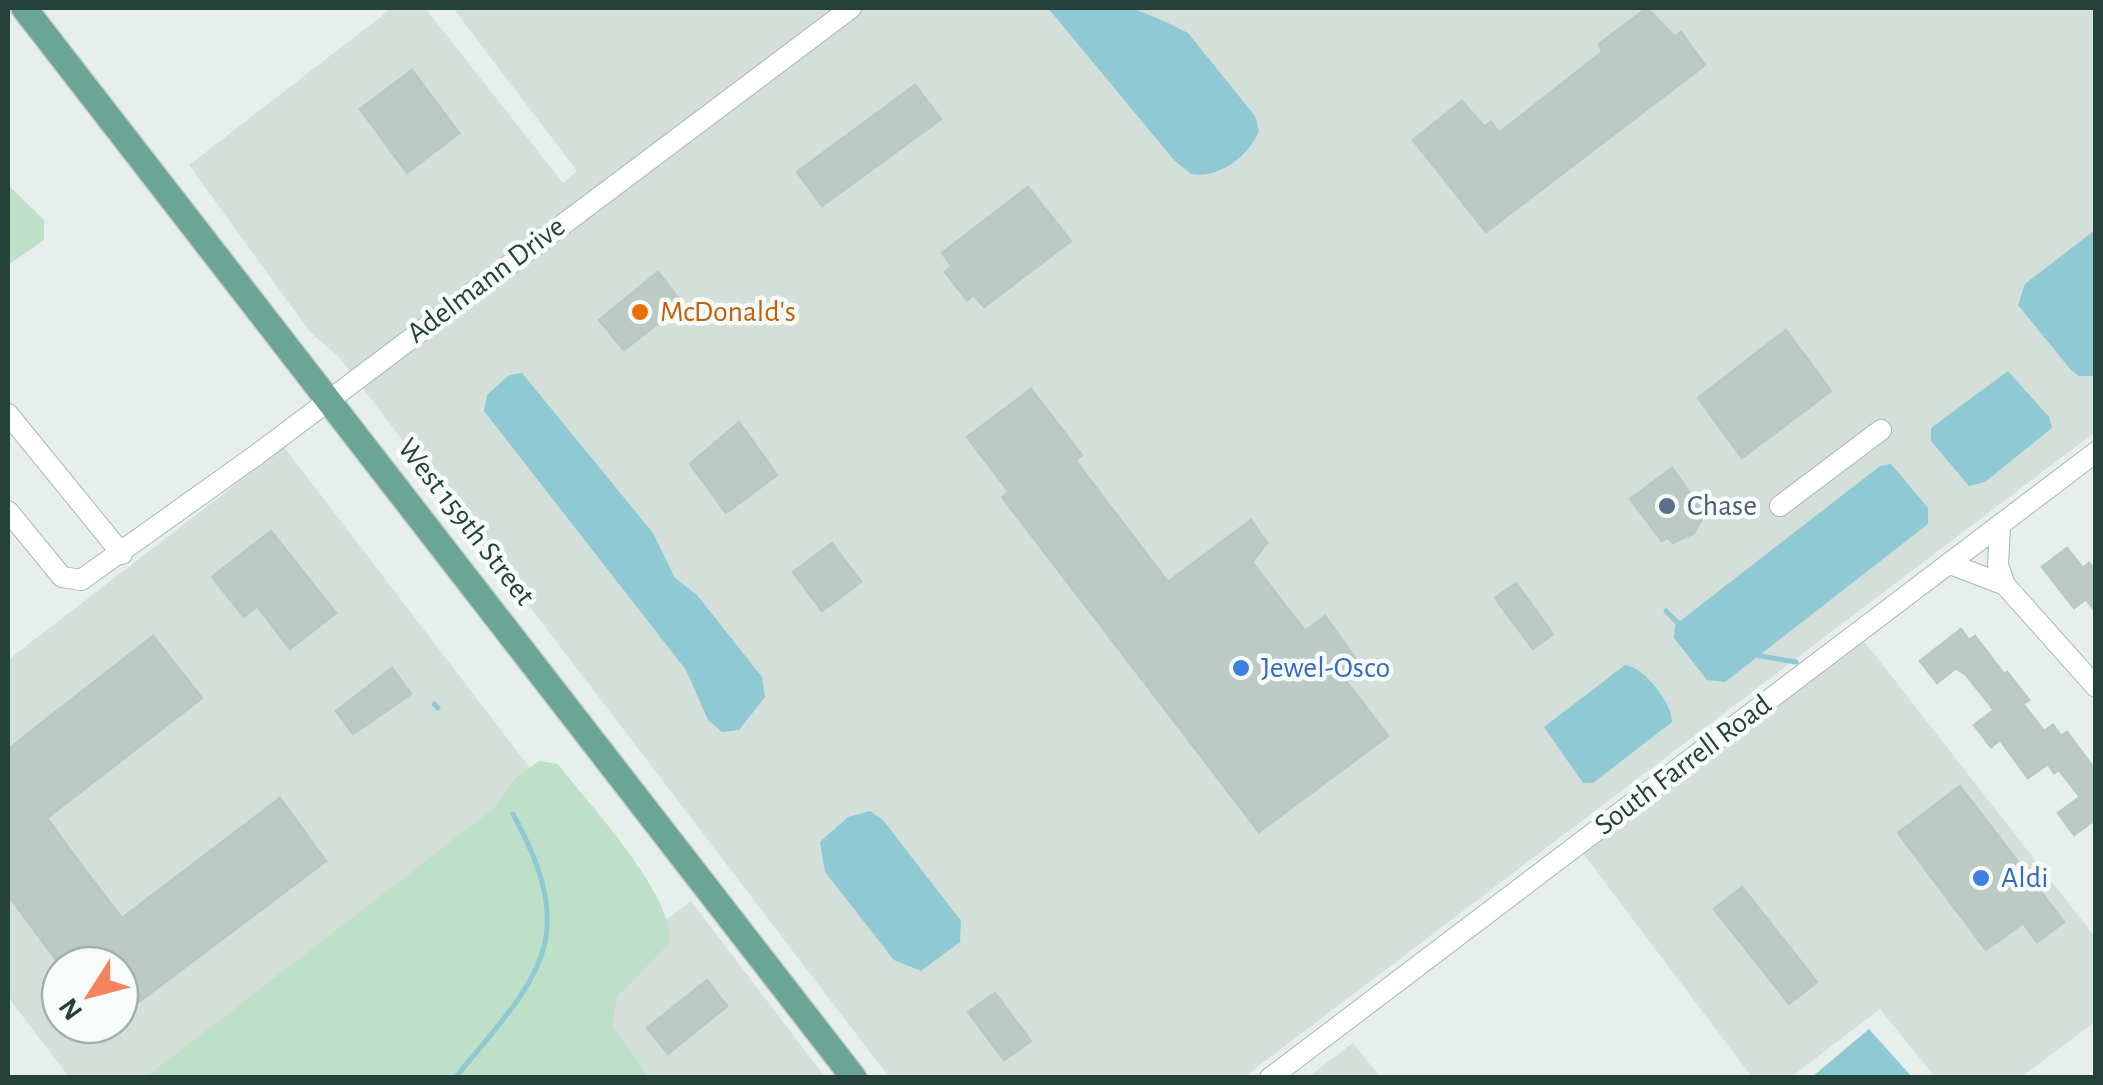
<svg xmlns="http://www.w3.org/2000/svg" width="2103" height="1085" font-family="'Alegreya Sans',sans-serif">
<rect width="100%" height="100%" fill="#e6efeb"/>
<g fill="#d4dfda" fill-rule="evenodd">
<path d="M 392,8 L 425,8 L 563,183 L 577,171 L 453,8 L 2095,8 L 2095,432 L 1244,1077 L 889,1077 L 339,357 L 310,332 L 189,165 Z"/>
<path d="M 284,447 L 543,785 L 160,1077 L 69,1077 L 8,997 L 8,660 ZM 60,965 L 120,965 L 120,1025 L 60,1025 Z"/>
<path d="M 1861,637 L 2095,937 L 2095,1022 L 2021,1077 L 1935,1077 L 1880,1009 L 1791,1077 L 1752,1077 L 1582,852 Z"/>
<path d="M 691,901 L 825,1077 L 630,1077 L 567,995 Z"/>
<path d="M 1353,1043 L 1380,1077 L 1308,1077 Z"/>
</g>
<g fill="#bfe0c8">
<path d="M 8,185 L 44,220 L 44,240 L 8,265 Z"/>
<path d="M 539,761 L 558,764 C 589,805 674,894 670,943 L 617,997 L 612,1026 L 649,1077 L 146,1077 L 494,808 L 515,779 Z"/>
</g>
<g fill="#8ec9d4">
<path d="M 1048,8 L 1132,8 L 1168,23 L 1188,33 L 1255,116 L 1259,131 C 1248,156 1220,179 1191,174 L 1174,160 Z"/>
<path d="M 2095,230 L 2095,376 L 2079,376 L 2071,370 L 2018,305 L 2025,284 Z"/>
<path d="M 2008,371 L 2049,417 L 2052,428 L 1985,482 L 1969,486 L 1931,441 L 1931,428 Z"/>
<path d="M 522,373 L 653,533 L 675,578 L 697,595 L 762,677 L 765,697 L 739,730 L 722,732 L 708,720 L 686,670 L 484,411 L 487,395 L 509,375 Z"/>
<path d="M 1891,464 L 1928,508 L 1928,524 L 1725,682 L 1707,680 L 1674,638 L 1675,625 L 1880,466 Z"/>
<path d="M 1625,665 C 1644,667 1672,703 1672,722 L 1593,783 L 1583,783 L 1544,727 Z"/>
<path d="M 870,811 L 883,820 L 961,921 L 960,942 L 921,971 L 894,960 L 825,872 L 820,842 L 848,817 Z"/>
<path d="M 1869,1029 L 1912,1077 L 1812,1077 Z"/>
</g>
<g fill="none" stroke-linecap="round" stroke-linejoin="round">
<g stroke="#8ec9d4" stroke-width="5">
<path d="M 1666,611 L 1681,626"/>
<path d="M 1755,655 L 1796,662"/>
<path d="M 434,704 L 438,708"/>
<path d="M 455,1078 C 537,978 583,942 513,814"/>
</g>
</g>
<g fill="#bbcac4" stroke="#b8c9c2" stroke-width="2.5">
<path d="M 1647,8 L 1675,37 L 1681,32 L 1705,65 L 1486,232 L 1413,140 L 1462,101 L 1484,126 L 1491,122 L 1499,133 L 1602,52 L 1599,44 Z"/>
<path d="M 412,70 L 459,133 L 407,173 L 360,109 Z"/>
<path d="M 915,85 L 941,119 L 822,206 L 797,172 Z"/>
<path d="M 1028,187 L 1071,241 L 984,307 L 974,295 L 967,300 L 945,272 L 952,266 L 942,253 Z"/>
<path d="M 658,272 L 683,304 L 624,350 L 599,320 Z"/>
<path d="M 1786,330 L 1831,391 L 1742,458 L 1698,398 Z"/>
<path d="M 1031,389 L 1082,455 L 1075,460 L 1168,582 L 1251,520 L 1267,543 L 1252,562 L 1305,631 L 1325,616 L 1356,659 L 1343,677 L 1388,736 L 1259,832 L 1002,497 L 1009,492 L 967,437 Z"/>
<path d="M 739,422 L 777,475 L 726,513 L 690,464 Z"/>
<path d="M 1672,468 L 1705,513 L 1694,533 L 1673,543 L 1668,538 L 1662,541 L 1630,499 Z"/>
<path d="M 271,531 L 336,613 L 290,649 L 257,606 L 244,617 L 212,577 Z"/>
<path d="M 832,543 L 861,582 L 822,611 L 793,572 Z"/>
<path d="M 2067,548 L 2083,568 L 2089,563 L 2096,571 L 2096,612 L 2086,599 L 2074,608 L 2042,567 Z"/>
<path d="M 1516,583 L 1553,634 L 1533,649 L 1495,598 Z"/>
<path d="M 1961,629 L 1969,640 L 1975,636 L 2004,674 L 2007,672 L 2029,700 L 2023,704 L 2044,731 L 2053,725 L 2061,736 L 2067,732 L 2096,771 L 2096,819 L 2074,835 L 2058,813 L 2080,797 L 2059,770 L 2054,773 L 2048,764 L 2028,778 L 2000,740 L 1991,747 L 1974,725 L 1994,710 L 1966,675 L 1956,668 L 1937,683 L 1920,661 Z"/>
<path d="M 153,636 L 202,698 L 47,818 L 79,862 L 122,918 L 280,798 L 326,861 L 120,1016 L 120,965 L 60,965 L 8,895 L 8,749 Z"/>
<path d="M 392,668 L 411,694 L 353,734 L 336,711 Z"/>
<path d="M 1960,786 L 2064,922 L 2037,942 L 2023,923 L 1986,950 L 1898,833 Z"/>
<path d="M 1742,887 L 1817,982 L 1789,1004 L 1714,909 Z"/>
<path d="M 707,980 L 727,1006 L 668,1054 L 647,1028 Z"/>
<path d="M 995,993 L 1031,1041 L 1004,1060 L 968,1012 Z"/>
</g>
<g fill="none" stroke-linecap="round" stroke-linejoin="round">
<g stroke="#a8b8b2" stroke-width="22">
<g id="minor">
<path d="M 8,414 L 122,554"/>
<path d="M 1780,506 L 1881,430"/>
<path d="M 8,511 L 62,577 L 81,580 L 255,456 L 851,8"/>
<path d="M 2000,527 L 1998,565 L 2005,585 L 2096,687"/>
<path d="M 1950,564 L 2005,585"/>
<path d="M 1270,1078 L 2096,452"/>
</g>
</g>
<g stroke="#c2cac8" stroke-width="28">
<path id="major" d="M 24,8 L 854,1078"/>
</g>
<use href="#minor" stroke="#fff" stroke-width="20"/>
<use href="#major" stroke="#6aa596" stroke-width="25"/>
</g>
<circle fill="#e8710a" stroke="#f7fbf9" stroke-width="4" cx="640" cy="312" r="10"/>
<circle fill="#5c6f8a" stroke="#f7fbf9" stroke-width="4" cx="1667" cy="506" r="10"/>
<g fill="#3f7fe0" stroke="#f7fbf9" stroke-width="4">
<circle cx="1241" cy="668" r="10"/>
<circle cx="1981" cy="878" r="10"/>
</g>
<g text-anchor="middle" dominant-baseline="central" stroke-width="9" stroke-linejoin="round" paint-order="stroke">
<g font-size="30" fill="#24423a" stroke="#f7fbf9">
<text transform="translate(486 280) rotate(-37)">Adelmann Drive</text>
<text transform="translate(466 522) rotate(52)">West 159th Street</text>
<text transform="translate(1683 765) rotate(-37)">South Farrell Road</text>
</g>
<g font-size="30" fill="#c56008" stroke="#f7fbf9" text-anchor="start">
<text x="660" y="312">McDonald's</text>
</g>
<g font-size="30" fill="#4e5e75" stroke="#f7fbf9" text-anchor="start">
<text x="1687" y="506">Chase</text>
</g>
<g font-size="30" fill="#366cbe" stroke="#f7fbf9" text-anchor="start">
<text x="1261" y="668">Jewel-Osco</text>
<text x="2001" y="878">Aldi</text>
</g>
</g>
<rect width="2103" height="1085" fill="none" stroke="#24423a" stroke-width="20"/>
<g transform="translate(90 995) rotate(234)"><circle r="48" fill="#f7fbf9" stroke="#a3b1ad" stroke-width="2.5"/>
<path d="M0-8L18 38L0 25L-18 38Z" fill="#f4845f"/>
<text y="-15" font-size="28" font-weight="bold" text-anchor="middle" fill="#24423a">N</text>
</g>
</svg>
